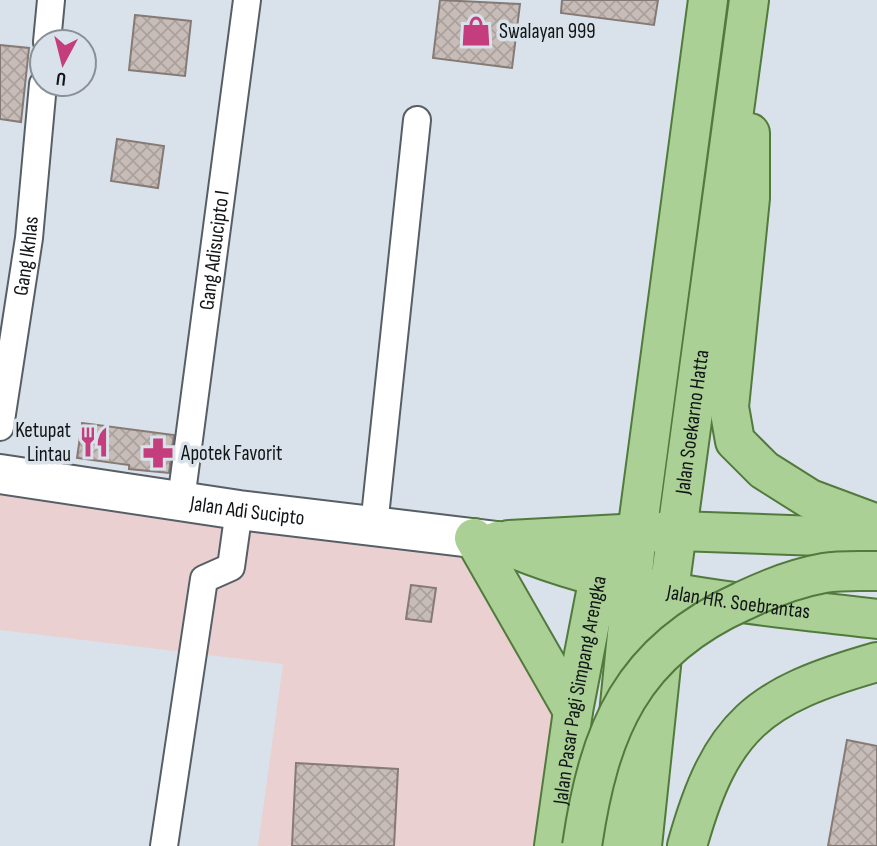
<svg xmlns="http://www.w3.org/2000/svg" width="877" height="846" font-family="'Sofia Sans Condensed',sans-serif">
<defs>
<pattern id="building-cross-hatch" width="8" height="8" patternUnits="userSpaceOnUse" patternTransform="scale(1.75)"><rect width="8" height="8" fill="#c7bcb7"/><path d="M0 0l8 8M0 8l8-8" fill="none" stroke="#aaa19d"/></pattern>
</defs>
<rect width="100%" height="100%" fill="#d9e2ea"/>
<path fill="#ead0d0" d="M 0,485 L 454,544 L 561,710 L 542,846 L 258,846 L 283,664 L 0,630 Z"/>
<g fill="url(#building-cross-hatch)" stroke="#857a76" stroke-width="2">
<path d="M 440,0 L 520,4 L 512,68 L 433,58 Z"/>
<path d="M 562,0 L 658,0 L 654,25 L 561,13 Z"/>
<path d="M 135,15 L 191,21 L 185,76 L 129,70 Z"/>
<path d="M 0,45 L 29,48 L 21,122 L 0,119 Z"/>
<path d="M 117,139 L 164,146 L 158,188 L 111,181 Z"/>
<path d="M 82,423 L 174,435 L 169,473 L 129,469 L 129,465 L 77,458 Z"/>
<path d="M 411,585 L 436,588 L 431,622 L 406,619 Z"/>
<path d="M 847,740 L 877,746 L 877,846 L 828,846 Z"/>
<path d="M 296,763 L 398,769 L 394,846 L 292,846 Z"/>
</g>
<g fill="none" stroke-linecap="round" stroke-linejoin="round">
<g stroke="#575f66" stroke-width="30">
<g id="street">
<path d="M 47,42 L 51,0"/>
<path id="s1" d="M 0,427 L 29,238 L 43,84"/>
<path id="s2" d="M 181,500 L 247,0"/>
<path d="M 374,526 L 417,120"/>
<path d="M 164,846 L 204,579 L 231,567 L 239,510"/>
</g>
</g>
<g stroke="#575f66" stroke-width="42">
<g id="secondary">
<path id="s3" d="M 0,474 L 239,510 L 497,541"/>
</g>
</g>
<g stroke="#517a3c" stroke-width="42">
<g id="primary">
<path d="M 750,133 L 750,198 L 729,407 L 735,441 L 764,470 L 810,499 L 877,524"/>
<path d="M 474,538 L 573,711"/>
<path d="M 509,540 L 678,531 L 877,538"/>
<path id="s4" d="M 497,541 C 612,594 752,604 877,619"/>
<path id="s5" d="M 554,846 L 573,711 L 604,551"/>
<path d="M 606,846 L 637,533 L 708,0"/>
<path id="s6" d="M 642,846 L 669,590 L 749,0"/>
<path d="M 687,846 C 721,724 758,696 877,662"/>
</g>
</g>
<use href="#street" stroke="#fff" stroke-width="26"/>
<use href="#secondary" stroke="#fff" stroke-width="38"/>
<use href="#primary" stroke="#abd096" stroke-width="38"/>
<g stroke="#517a3c" stroke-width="42" stroke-linecap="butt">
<path id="primary-bridge" d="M 582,846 C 599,730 631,651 743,601 C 768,589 796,578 824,573 C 841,570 860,571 877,571"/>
</g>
<use href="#primary-bridge" stroke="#abd096" stroke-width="38"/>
</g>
<defs>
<g id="shop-bare" transform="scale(2.415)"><path d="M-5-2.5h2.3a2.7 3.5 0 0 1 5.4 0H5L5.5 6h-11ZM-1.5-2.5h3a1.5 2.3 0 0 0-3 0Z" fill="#c43d7c" stroke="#d9e2ea" stroke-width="2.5" paint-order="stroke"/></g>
<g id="restaurant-bare" transform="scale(2.415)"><path d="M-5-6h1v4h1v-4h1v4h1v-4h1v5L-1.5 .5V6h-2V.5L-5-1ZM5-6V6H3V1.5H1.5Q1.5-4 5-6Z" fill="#c43d7c" stroke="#d9e2ea" stroke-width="2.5" paint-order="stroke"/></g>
<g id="pharmacy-bare" transform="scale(2.415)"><path d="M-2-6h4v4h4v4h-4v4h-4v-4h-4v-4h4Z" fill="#c43d7c" stroke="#d9e2ea" stroke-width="2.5" paint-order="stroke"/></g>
</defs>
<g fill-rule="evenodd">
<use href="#shop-bare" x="476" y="31"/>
<use href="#restaurant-bare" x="94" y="442"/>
<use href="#pharmacy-bare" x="158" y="453"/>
</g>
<g text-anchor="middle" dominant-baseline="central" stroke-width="7" stroke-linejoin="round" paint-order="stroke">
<g font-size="21" fill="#121517" stroke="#d9e2ea" text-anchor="start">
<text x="499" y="31">Swalayan 999</text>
<text x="71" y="430" text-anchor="end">Ketupat<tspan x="71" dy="24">Lintau</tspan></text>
<text x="181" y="453">Apotek Favorit</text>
</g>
<g font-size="21" fill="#121517" stroke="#d9e2ea">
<text stroke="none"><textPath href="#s2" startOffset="252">Gang Adisucipto I</textPath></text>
<text stroke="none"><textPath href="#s1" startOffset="173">Gang Ikhlas</textPath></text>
<text stroke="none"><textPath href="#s6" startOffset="427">Jalan Soekarno Hatta</textPath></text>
<text stroke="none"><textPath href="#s3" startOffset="250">Jalan Adi Sucipto</textPath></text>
<text stroke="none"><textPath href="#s4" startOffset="250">Jalan HR. Soebrantas</textPath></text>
<text stroke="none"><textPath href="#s5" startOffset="158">Jalan Pasar Pagi Simpang Arengka</textPath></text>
</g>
</g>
<g transform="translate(63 63) rotate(187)"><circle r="33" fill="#d9e2ea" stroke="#899096" stroke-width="2"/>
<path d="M0-5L12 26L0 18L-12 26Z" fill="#c43d7c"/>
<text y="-10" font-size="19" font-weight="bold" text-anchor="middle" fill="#121517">U</text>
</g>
</svg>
